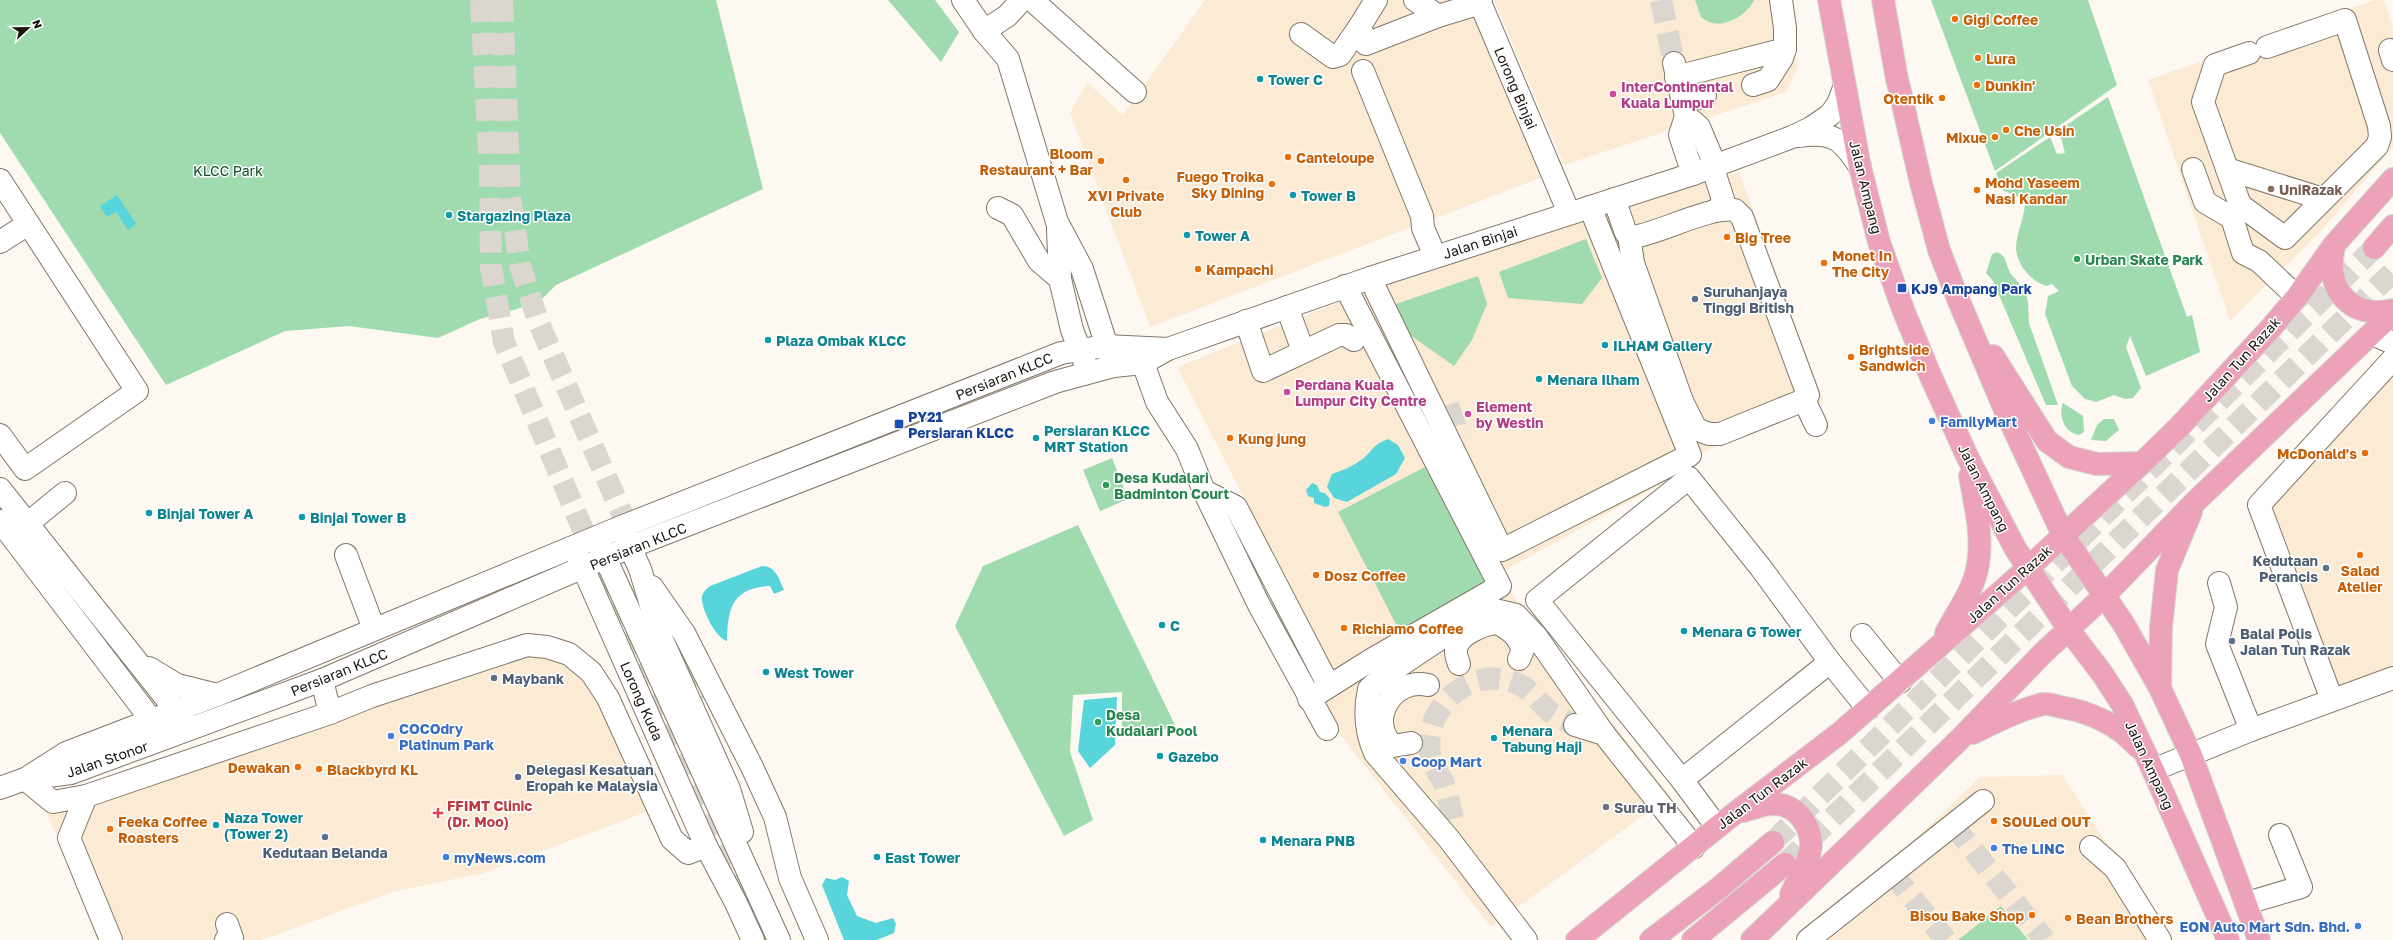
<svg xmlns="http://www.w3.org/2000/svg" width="2393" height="940" font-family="'Golos Text',sans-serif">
<rect width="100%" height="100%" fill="#fdf8f2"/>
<g fill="#fcebd4">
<path d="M 1205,0 L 1473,0 L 1548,175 L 1150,327 L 1070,113 L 1087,82 L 1123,115 Z"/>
<path d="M 1494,0 L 1785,0 L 1798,67 L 1786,92 L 1564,165 Z"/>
<path d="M 2375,0 L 2384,0 L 2393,27 L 2393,147 L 2321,231 L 2230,321 L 2148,80 Z"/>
<path d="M 1739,172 L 1824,402 L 1696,455 L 1602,213 Z"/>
<path d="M 1599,215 L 1697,464 L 1500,573 L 1507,588 L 1670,796 L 1491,927 L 1317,705 L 1341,687 L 1177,367 L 1363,293 Z"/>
<path d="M 2393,370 L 2393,674 L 2335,694 L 2264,506 Z"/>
<path d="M 521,635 L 567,640 L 600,664 L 665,805 L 483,873 L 393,892 L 262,940 L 103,940 L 43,805 L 80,787 Z"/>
<path d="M 2062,775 L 2170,940 L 1810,940 L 1980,777 Z"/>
</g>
<g fill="#9fdbae">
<path d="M 0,0 L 716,0 L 763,189 L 556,285 L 542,299 L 517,309 L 480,319 L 438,338 L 349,326 L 285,331 L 166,385 L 0,133 Z"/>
<path d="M 888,0 L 935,0 L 959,32 L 941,62 Z"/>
<path d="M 1695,0 L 1754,0 C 1749,13 1727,27 1712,23 C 1708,22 1704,19 1701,17 Z"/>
<path d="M 1931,0 L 2088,0 L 2117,85 L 1995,171 Z"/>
<path d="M 2108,97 L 2187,317 L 2192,315 L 2200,352 L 2146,376 L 2130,336 L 2126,347 L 2141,388 L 2133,398 L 2125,399 L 2114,395 L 2096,402 L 2085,399 L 2072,386 L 2045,314 L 2048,296 L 2059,291 L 2052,284 L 2047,286 C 2031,282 2016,264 2016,247 C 2017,232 2024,218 2025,204 L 2019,197 L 2002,190 L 1996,173 L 2050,137 L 2057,154 L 2065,153 L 2059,130 Z"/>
<path d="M 1586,239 L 1602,278 L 1582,304 L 1508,298 L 1499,272 Z"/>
<path d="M 1998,252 L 2004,257 L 2010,273 L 2024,289 L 2028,301 L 2029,323 L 2058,405 L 2046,405 L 1993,281 L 1986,273 L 1992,254 Z"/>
<path d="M 1478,276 L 1487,304 L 1472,340 L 1454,366 L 1410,335 L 1396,304 Z"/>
<path d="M 2063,403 L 2083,416 L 2084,432 L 2079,435 C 2064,433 2058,415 2063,403 Z"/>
<path d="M 2104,419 L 2114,419 L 2119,430 L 2106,441 L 2091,440 L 2097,425 Z"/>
<path d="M 1112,458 L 1128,499 L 1100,511 L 1083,470 Z"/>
<path d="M 1425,467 L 1487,585 L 1399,630 L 1338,512 Z"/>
<path d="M 1078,525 L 1176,727 L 1122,736 L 1122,692 L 1073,695 L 1070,752 L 1093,820 L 1064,836 L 955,626 L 983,566 Z"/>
<path d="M 2001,906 L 2028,940 L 1958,940 Z"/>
</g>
<g fill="#58d5db">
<path d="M 117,195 L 136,224 L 128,230 L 116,212 L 107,217 L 100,206 Z"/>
<path d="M 1388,439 L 1398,445 L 1405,458 L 1396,474 L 1347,502 L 1334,498 L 1327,487 L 1332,474 C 1344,470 1356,465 1366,456 C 1375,447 1375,444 1388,439 Z"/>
<path d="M 1312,483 L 1317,485 L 1320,492 L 1325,493 L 1330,499 L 1329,506 L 1325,507 L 1314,503 L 1314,498 L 1308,496 L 1306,490 Z"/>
<path d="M 762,566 C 776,566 779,579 784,590 L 774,594 L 770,586 C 730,588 728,611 727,641 C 716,639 700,607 702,596 C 703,592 706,589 710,586 Z"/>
<path d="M 1117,697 L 1115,745 L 1090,768 L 1078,751 L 1084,700 Z"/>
<path d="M 842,877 L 849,881 L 847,895 L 857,916 L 876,923 L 893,918 L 896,924 L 894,933 L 877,940 L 844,940 L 822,885 L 826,878 L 835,880 Z"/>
</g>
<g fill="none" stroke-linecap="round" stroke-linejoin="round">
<g stroke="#dbd6d0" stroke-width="22" stroke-dasharray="22 11" stroke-linecap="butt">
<path d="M 481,0 L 490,172 L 491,267 L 504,342 L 660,713 L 766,940"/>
<path d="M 502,0 L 510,196 L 520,265 L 538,321 L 634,541"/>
<path d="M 1661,0 L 1674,63"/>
<path d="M 1448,405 L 1455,425 L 1457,437"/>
<path d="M 675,635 L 703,699"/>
<path d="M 1453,819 C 1450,808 1448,795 1444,784 C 1441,776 1435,770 1432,762 C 1423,732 1437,703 1463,687 C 1477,678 1498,676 1513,682 C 1534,690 1534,698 1548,710 C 1555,717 1566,721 1575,725"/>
<path d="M 1953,825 L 2045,940"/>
<path d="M 1892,873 L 1946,940"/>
</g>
<g stroke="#dbd6d0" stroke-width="22" stroke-dasharray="22 11" stroke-linecap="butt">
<path d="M 1773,842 L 2374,248"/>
<path d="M 1785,864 L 2393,272"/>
</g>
<g stroke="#817768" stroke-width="24">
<g id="minor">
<path d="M 963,0 L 984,31 L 1008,59 L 1057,222 L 1082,269 L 1111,359"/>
<path d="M 1032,0 L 1135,92"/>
<path d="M 1376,0 L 1360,26 L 1366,44 L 1438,16 L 1481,3"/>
<path d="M 1415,0 L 1438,16"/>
<path d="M 1479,0 L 1569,213"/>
<path d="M 984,31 L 1007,16 L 1022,0"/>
<path d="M 1301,34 L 1333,57 L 1340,55 L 1360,26"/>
<path d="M 2390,50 L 2393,60"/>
<path d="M 2249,53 L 2215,65 L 2203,102 L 2240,205 L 2232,218 L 2243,253 L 2259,261 L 2297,297"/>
<path d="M 1674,63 L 1686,116 L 1680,135 L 1693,174"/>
<path d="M 1363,71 L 1422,216 L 1423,228 L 1435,256"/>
<path d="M 1676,77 L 1785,49 L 1785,28 L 1781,0"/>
<path d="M 1753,85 L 1768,80 L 1782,58 L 1785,49"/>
<path d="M 1683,102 L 1705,96"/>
<path d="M 1686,116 L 1699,127 L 1715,165"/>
<path d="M 1799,136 C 1833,131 1842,139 1860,167"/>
<path d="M 1712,166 L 1723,199 L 1719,210"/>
<path d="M 2193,169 L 2205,202 L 2232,218"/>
<path d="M 2227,169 L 2323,199"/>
<path d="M 0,180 L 137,391 L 25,469 L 0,435"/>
<path d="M 1614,199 L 1626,233 L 1634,237 C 1662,232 1710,206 1735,210 L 1742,217 L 1808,395 L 1804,400 L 1720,434 L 1709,434 L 1696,429 L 1682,401 L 1633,263 L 1630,242 L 1634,237"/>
<path d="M 2240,205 L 2285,238 L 2377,146 L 2380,137 L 2379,126 L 2345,20 L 2267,47"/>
<path d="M 998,208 L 1012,215 L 1039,261 L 1060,279"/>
<path d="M 1058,229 L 1060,279 L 1072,330 L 1085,363"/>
<path d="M 0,242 L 28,224"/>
<path d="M 1370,278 L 1502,550 L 1690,455 L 1590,207"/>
<path d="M 1287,307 L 1303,351"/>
<path d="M 1246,321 L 1263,371 L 1339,335 L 1346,335 L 1354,340"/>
<path d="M 2372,334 L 2393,343"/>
<path d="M 1138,349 L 1157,402 L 1187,449 L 1204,491 L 1259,605 L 1327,729"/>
<path d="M 1804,400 L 1816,425"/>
<path d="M 0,489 L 185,722"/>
<path d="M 1204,491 L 1236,507 L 1329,686"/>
<path d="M 0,521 L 159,730"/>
<path d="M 27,524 L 65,493"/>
<path d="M 624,534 L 640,569 L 660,635 L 729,789 L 742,832"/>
<path d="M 599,544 L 779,940"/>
<path d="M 577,554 L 706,846 L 736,903 L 753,940"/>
<path d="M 346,555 L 374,629"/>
<path d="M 2219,583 L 2226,607 L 2217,644 L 2251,730"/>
<path d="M 652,587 L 684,633 L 752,767 L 775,817 L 790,878 L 817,940"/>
<path d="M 1862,635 L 1900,682"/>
<path d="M 1459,664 C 1458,661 1456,656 1456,652 C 1455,635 1484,624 1497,623 C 1510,629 1518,636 1523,650 L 1519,659"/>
<path d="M 149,668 L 177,685 L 217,695"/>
<path d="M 1309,699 L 1371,660 L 1500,586 L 1345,286"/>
<path d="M 2332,700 L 2259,505 L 2393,359"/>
<path d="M 330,713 L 372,696 L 527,645 L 547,647 L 569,654 L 591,672 L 608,698 L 672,839 L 688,853 L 706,846"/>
<path d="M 1575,725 L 1604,734"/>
<path d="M 1411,743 L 1393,746 C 1366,720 1393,677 1428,685"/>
<path d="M 2153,770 L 2251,730 L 2393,678"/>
<path d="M 30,776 L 66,753 L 217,695 L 621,527 L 1061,353 L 1106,346 L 1168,349"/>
<path d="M 25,779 L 53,802 L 86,796 L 330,713 L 322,680"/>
<path d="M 1682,780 L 1537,600 L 1689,478 L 1761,568 L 1830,662"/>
<path d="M 0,788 L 25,779 L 71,773 L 322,680 L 630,547 L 1055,382 L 1114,366 L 1143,363 L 1168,349 L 1370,278 L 1693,174 L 1792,137 L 1811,128 L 1830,115 L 1838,104 L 1844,88"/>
<path d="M 86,796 L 69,838 L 111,940"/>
<path d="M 1717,827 L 1682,780 L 1830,662 L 1868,709"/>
<path d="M 2091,847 L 2115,868 L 2160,940"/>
<path d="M 2247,903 L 2301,887 L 2280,835"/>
<path d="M 226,940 L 232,938 L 227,924"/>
<path d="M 1526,940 L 1449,839 L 1375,753 C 1366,733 1364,712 1369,689 L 1381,678 L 1471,618 L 1495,610 L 1516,615 L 1536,636 L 1604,734 L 1694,847"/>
<path d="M 1808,940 L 1983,801"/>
</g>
</g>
<g stroke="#d5d5d4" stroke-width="24">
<g id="major">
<path d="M 1829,0 L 1860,167 L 1879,242 L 1904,312 L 1931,377 L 1967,456 L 2015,548 L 2069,630 L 2101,672 L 2122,704 L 2153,770 L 2228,940"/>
<path d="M 1883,0 L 1896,74 L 1921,183 L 1939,250 L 1958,299 L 2005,410 L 2063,535 L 2123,623 L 2160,688 L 2191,755 L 2259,940"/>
<path d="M 2334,247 C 2324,288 2350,320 2393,310"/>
<path d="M 2374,248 L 2393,226"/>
<path d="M 1993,356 L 2047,441 L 2069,457 L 2097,464 L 2142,463"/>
<path d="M 1946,633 C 1957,612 1975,588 1978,564 C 1983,535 1975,505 1970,476"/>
<path d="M 2160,687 L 2161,627 L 2167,570 L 2191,512"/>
<path d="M 1973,733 C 1995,722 2019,710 2043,704 C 2048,703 2056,706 2061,707 C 2091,712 2117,724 2138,747"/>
<path d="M 1744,811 C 1754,808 1763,804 1774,804 C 1798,804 1815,830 1810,852 C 1807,866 1797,881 1791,894"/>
<path d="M 1577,940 L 1730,817 L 1840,733 L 2028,568 L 2142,463 L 2180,426 L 2270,329 L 2297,297 L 2334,245 L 2393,179"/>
<path d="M 1651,940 L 1719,888 L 1773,842"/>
<path d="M 1693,940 L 1785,864"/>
<path d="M 1752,940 L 1959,740 L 2042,654 L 2104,596 L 2195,502 L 2393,313"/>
</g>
</g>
<use href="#minor" stroke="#fff" stroke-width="22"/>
<use href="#major" stroke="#eca2b9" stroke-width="22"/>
</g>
<g fill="#e8710a" stroke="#fff" stroke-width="1.5">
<circle cx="1955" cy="19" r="4"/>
<circle cx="1978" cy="58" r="4"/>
<circle cx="1977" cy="85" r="4"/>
<circle cx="1942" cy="98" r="4"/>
<circle cx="2006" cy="130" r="4"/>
<circle cx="1995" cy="137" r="4"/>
<circle cx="1288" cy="157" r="4"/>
<circle cx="1101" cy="161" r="4"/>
<circle cx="1126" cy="180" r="4"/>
<circle cx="1272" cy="184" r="4"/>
<circle cx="1977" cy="190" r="4"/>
<circle cx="1727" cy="237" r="4"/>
<circle cx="1824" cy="263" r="4"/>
<circle cx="1198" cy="269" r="4"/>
<circle cx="1851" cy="357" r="4"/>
<circle cx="1230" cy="438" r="4"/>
<circle cx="2365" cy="453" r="4"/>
<circle cx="2360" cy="555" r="4"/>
<circle cx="1316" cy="575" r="4"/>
<circle cx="1344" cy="628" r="4"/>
<circle cx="298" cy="767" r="4"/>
<circle cx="319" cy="769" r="4"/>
<circle cx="1994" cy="821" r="4"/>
<circle cx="110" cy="829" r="4"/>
<circle cx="2032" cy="915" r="4"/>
<circle cx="2068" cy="918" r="4"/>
</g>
<g fill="#0f9aa8" stroke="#fff" stroke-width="1.5">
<circle cx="1260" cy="79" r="4"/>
<circle cx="1293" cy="195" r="4"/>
<circle cx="449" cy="215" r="4"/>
<circle cx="1187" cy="235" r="4"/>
<circle cx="768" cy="340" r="4"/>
<circle cx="1605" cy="345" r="4"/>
<circle cx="1539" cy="379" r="4"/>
<circle cx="1036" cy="438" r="4"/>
<circle cx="149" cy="513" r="4"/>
<circle cx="302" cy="517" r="4"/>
<circle cx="1162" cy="625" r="4"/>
<circle cx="1684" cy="631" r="4"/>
<circle cx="766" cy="672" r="4"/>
<circle cx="1494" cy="738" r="4"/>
<circle cx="1160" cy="756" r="4"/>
<circle cx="216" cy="825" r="4"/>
<circle cx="1263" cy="840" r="4"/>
<circle cx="877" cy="857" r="4"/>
</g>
<g fill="#d1479c" stroke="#fff" stroke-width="1.5">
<circle cx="1613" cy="94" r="4"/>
<circle cx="1287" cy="392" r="4"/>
<circle cx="1468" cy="414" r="4"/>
</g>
<circle fill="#8d6e63" stroke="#fff" stroke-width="1.5" cx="2271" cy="189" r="4"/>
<g fill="#2e9e5b" stroke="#fff" stroke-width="1.5">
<circle cx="2077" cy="259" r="4"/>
<circle cx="1106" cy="485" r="4"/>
<circle cx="1098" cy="722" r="4"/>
</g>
<g fill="#1a4fb4" stroke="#fff" stroke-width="1.5">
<rect x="1897" y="283" width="10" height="10" rx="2"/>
<rect x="894" y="419" width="10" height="10" rx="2"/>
</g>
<g fill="#5c6f8a" stroke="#fff" stroke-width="1.5">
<circle cx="1695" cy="299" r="4"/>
<circle cx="2326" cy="568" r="4"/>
<circle cx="2232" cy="641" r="4"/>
<circle cx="494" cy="678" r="4"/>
<circle cx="518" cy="777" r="4"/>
<circle cx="325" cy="837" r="4"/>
</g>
<g fill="#3f7fe0" stroke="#fff" stroke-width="1.5">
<circle cx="1932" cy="421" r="4"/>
<circle cx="391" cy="736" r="4"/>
<circle cx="1403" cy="761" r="4"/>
<circle cx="1994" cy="848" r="4"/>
<circle cx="446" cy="857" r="4"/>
<circle cx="2358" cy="926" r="4"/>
</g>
<circle fill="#6b7280" stroke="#fff" stroke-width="1.5" cx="1606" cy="807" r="4"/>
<path fill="#e0444e" stroke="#fff" stroke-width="1.5" d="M436 807h4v4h4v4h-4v4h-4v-4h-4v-4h4z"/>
<g text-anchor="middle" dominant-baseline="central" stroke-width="3" stroke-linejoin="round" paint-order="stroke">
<g font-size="14" font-weight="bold" fill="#c56008" stroke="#fff" text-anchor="start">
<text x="1963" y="19">Gigi Coffee</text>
<text x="1986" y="58">Lura</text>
<text x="1985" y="85">Dunkin'</text>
<text x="1934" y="98" text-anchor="end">Otentik</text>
<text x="2014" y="130">Che Usin</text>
<text x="1987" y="137" text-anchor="end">Mixue</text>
<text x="1093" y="153" text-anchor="end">Bloom<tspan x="1093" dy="16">Restaurant + Bar</tspan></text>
<text x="1296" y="157">Canteloupe</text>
<text x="1264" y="176" text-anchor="end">Fuego Troika<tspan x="1264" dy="16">Sky Dining</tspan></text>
<text x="1985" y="182">Mohd Yaseem<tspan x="1985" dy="16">Nasi Kandar</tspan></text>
<text x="1126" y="195" text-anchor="middle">XVI Private<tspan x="1126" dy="16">Club</tspan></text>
<text x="1735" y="237">Big Tree</text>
<text x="1832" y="255">Monet In<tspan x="1832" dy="16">The City</tspan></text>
<text x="1206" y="269">Kampachi</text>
<text x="1859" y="349">Brightside<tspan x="1859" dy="16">Sandwich</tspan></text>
<text x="1238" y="438">Kung jung</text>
<text x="2357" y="453" text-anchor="end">McDonald's</text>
<text x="2360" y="570" text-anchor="middle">Salad<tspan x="2360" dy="16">Atelier</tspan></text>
<text x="1324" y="575">Dosz Coffee</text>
<text x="1352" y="628">Richiamo Coffee</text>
<text x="290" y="767" text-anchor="end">Dewakan</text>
<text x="327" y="769">Blackbyrd KL</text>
<text x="118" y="821">Feeka Coffee<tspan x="118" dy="16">Roasters</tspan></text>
<text x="2002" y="821">SOULed OUT</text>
<text x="2024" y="915" text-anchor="end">Bisou Bake Shop</text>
<text x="2076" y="918">Bean Brothers</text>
</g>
<g font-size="14" font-weight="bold" fill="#0d838f" stroke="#fff" text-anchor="start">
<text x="1268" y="79">Tower C</text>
<text x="1301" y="195">Tower B</text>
<text x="457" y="215">Stargazing Plaza</text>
<text x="1195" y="235">Tower A</text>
<text x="776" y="340">Plaza Ombak KLCC</text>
<text x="1613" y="345">ILHAM Gallery</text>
<text x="1547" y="379">Menara Ilham</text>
<text x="1044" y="430">Persiaran KLCC<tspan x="1044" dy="16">MRT Station</tspan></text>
<text x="157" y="513">Binjai Tower A</text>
<text x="310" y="517">Binjai Tower B</text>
<text x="1170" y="625">C</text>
<text x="1692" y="631">Menara G Tower</text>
<text x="774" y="672">West Tower</text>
<text x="1502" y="730">Menara<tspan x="1502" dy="16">Tabung Haji</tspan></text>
<text x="1168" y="756">Gazebo</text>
<text x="224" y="817">Naza Tower<tspan x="224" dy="16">(Tower 2)</tspan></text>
<text x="1271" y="840">Menara PNB</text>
<text x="885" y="857">East Tower</text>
</g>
<g font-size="14" font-weight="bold" fill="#b23c85" stroke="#fff" text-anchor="start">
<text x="1621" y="86">InterContinental<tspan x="1621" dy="16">Kuala Lumpur</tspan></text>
<text x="1295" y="384">Perdana Kuala<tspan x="1295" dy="16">Lumpur City Centre</tspan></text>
<text x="1476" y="406">Element<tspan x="1476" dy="16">by Westin</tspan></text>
</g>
<g font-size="14" fill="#18140e" stroke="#fff">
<text transform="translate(1516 88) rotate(67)">Lorong Binjai</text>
<text transform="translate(1866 187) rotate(76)">Jalan Ampang</text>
<text transform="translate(1480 242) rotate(-18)">Jalan Binjai</text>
<text transform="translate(2241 359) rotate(-48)">Jalan Tun Razak</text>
<text transform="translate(1004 376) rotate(-22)">Persiaran KLCC</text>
<text transform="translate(1984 488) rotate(63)">Jalan Ampang</text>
<text transform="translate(638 546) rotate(-22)">Persiaran KLCC</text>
<text transform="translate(2009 584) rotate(-42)">Jalan Tun Razak</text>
<text transform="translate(339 672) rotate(-22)">Persiaran KLCC</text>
<text transform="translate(642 701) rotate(66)">Lorong Kuda</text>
<text transform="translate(107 759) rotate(-19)">Jalan Stonor</text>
<text transform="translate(2150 765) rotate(65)">Jalan Ampang</text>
<text transform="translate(1762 793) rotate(-37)">Jalan Tun Razak</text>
</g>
<g font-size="14" fill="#134c28" stroke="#fff">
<text x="228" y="170">KLCC Park</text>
</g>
<g font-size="14" font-weight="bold" fill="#785e54" stroke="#fff" text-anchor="start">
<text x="2279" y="189">UniRazak</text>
</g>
<g font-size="14" font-weight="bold" fill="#27864d" stroke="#fff" text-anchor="start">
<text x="2085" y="259">Urban Skate Park</text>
<text x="1114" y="477">Desa Kudalari<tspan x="1114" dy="16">Badminton Court</tspan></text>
<text x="1106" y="714">Desa<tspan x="1106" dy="16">Kudalari Pool</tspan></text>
</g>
<g font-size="14" font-weight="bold" fill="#164399" stroke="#fff" text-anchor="start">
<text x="1911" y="288">KJ9 Ampang Park</text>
<text x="908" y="416">PY21<tspan x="908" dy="16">Persiaran KLCC</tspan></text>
</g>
<g font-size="14" font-weight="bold" fill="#4e5e75" stroke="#fff" text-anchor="start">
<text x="1703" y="291">Suruhanjaya<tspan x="1703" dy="16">Tinggi British</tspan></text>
<text x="2318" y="560" text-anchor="end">Kedutaan<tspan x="2318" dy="16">Perancis</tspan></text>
<text x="2240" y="633">Balai Polis<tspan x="2240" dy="16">Jalan Tun Razak</tspan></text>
<text x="502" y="678">Maybank</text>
<text x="526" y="769">Delegasi Kesatuan<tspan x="526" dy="16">Eropah ke Malaysia</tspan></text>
<text x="325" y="852" text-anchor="middle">Kedutaan Belanda</text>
</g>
<g font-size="14" font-weight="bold" fill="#366cbe" stroke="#fff" text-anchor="start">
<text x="1940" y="421">FamilyMart</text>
<text x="399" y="728">COCOdry<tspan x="399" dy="16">Platinum Park</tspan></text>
<text x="1411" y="761">Coop Mart</text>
<text x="2002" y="848">The LINC</text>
<text x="454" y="857">myNews.com</text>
<text x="2350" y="926" text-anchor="end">EON Auto Mart Sdn. Bhd.</text>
</g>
<g font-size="14" font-weight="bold" fill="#be3a42" stroke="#fff" text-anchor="start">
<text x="447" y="805">FFIMT Clinic<tspan x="447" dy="16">(Dr. Moo)</tspan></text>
</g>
<g font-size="14" font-weight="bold" fill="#5b616d" stroke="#fff" text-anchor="start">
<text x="1614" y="807">Surau TH</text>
</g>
</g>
<g transform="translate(28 28) rotate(68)" stroke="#ffffff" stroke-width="3" paint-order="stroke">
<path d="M0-3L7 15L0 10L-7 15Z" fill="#18140e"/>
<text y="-6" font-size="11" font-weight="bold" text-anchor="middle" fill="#18140e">N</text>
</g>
</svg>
